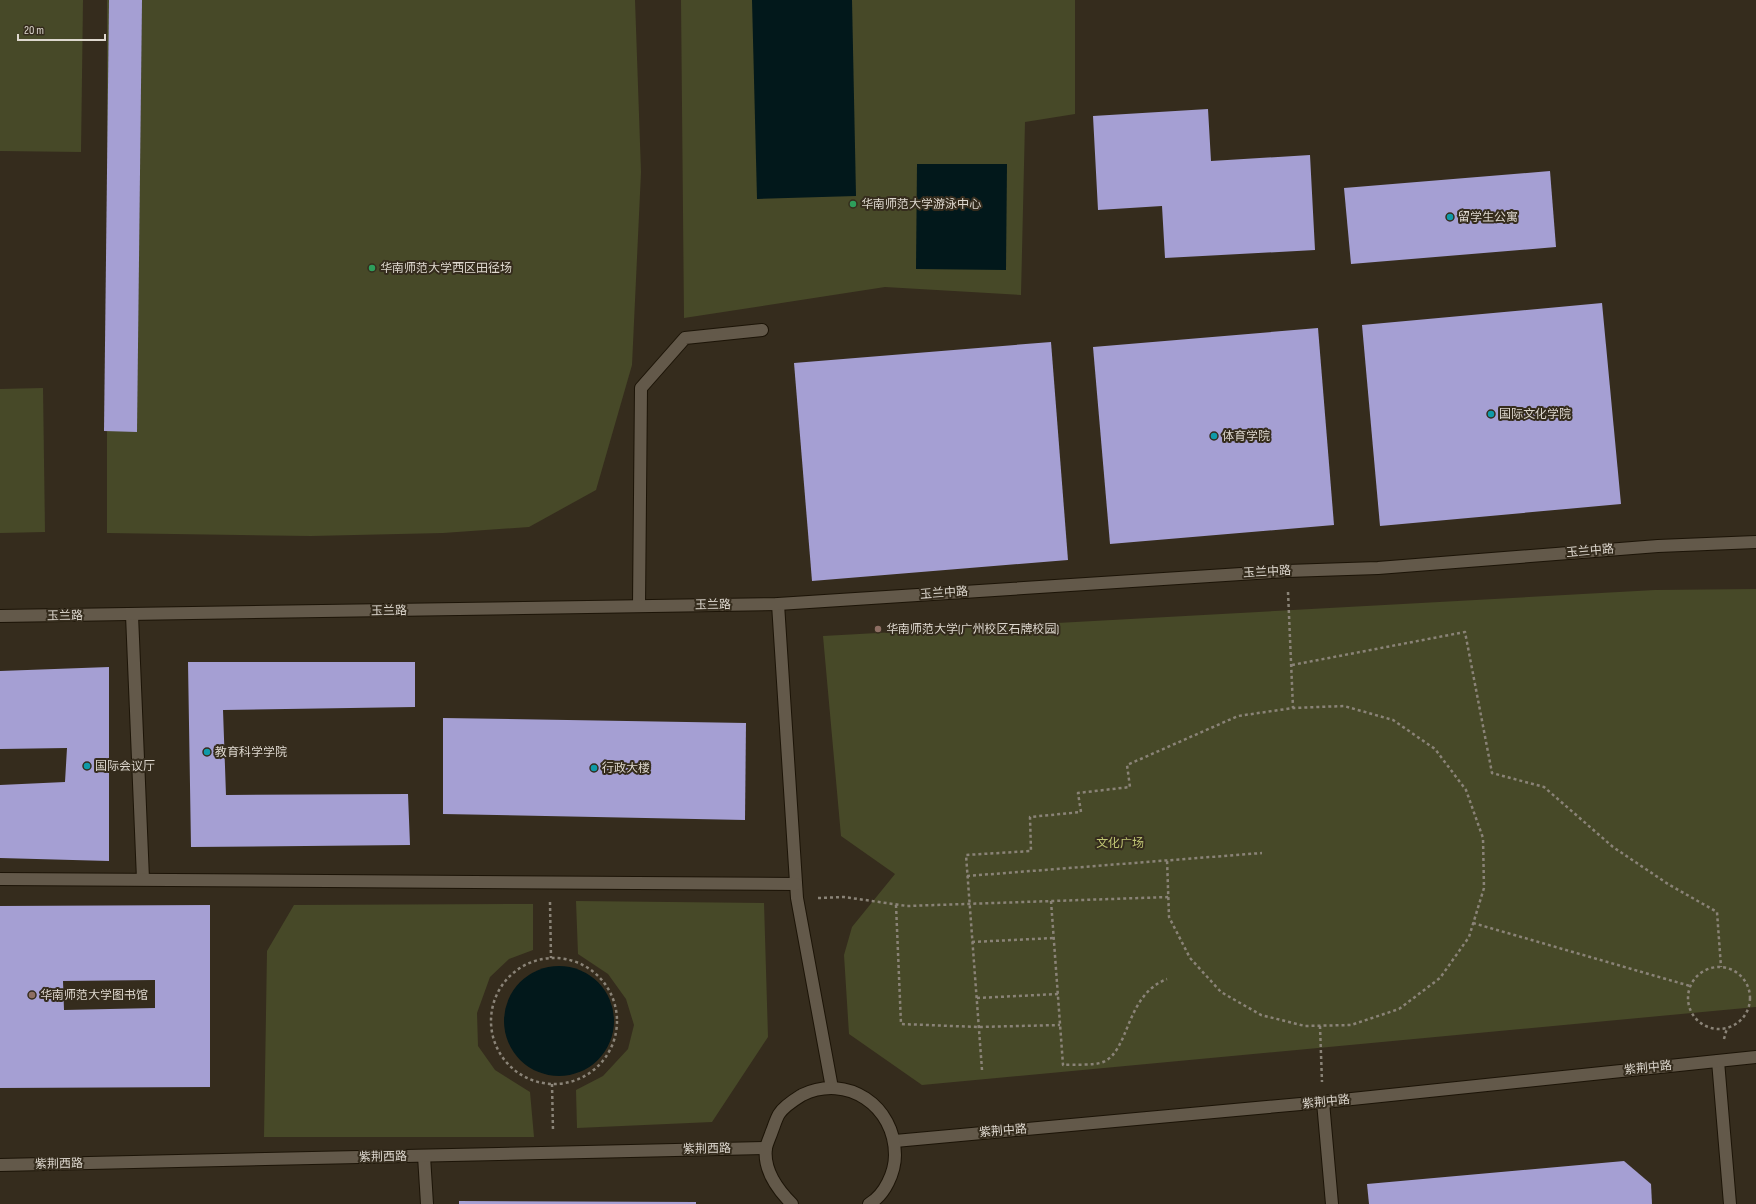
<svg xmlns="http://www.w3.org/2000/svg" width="1756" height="1204" font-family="'Sofia Sans Condensed','Noto Sans SC',sans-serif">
<rect width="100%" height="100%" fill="#352c1d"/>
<g fill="#474928">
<path d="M 0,0 L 83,0 L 81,152 L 0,151 Z"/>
<path d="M 107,0 L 635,0 L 641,172 L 632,365 L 596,490 L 529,527 L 443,533 L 311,536 L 107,533 Z"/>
<path d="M 681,0 L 1075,0 L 1075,114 L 1025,122 L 1021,295 L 885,287 L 684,318 Z"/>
<path d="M 43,388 L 45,532 L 0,533 L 0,389 Z"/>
<path d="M 1756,589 L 1756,1007 L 922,1085 L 849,1034 L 844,955 L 852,927 L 895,874 L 841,836 L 823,636 L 1655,590 Z"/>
<path d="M 576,901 L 764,903 L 768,1037 L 712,1122 L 577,1128 L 576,1090 L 603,1076 L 628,1049 L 634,1025 L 626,999 L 608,974 L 578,954 Z"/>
<path d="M 533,904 L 533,950 L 509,959 L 490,977 L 477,1013 L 478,1046 L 495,1070 L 530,1092 L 534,1137 L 264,1137 L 267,951 L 294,905 Z"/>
</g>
<g fill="#02181b">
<path d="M 752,0 L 852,0 L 856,196 L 757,199 Z"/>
<path d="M 917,164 L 1007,164 L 1006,270 L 916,269 Z"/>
<circle cx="559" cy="1021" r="55"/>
</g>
<g fill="#a59fd3" fill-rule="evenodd">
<path d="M 109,0 L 142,0 L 137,432 L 104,431 Z"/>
<path d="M 1208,109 L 1211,161 L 1310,155 L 1315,250 L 1165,258 L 1162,206 L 1098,210 L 1093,116 Z"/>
<path d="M 1550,171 L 1556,247 L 1351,264 L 1344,188 Z"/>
<path d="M 1602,303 L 1621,504 L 1380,526 L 1362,325 Z"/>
<path d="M 1318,328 L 1334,525 L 1110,544 L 1093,347 Z"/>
<path d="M 1051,342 L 1068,560 L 812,581 L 794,363 Z"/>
<path d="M 188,662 L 415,662 L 415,707 L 223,710 L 226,795 L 408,794 L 410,845 L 191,847 Z"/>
<path d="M 109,667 L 109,861 L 0,858 L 0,785 L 65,782 L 67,748 L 0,749 L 0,671 Z"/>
<path d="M 443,718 L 746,723 L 745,820 L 443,814 Z"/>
<path d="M 210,905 L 210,1087 L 0,1088 L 0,906 ZM 155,980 L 155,1008 L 64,1010 L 63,981 Z"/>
<path d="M 1624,1161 L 1651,1184 L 1652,1204 L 1369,1204 L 1367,1184 Z"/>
<path d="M 459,1201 L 696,1202 L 696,1204 L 459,1204 Z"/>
</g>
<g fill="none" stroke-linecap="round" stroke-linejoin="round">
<g stroke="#1c1407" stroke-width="14">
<g id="minor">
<path d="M 778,604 L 797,898 L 832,1088"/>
<path d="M 639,606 L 641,388 L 685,338 L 762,330"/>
<path d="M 132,615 L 143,879"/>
<path d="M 0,616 L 778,604 L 1287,571 L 1378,568 L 1658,546 L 1756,542"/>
<path d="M 0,879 L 796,884"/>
<path d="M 1718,1061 L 1730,1204"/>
<path d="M 1323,1102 L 1332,1204"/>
<path d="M 895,1141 L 1323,1102 L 1756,1057"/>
<path d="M 424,1156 L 427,1204"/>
<path d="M 0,1165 L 766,1148"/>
<path d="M 792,1204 C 778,1190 763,1170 766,1148 C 767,1143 770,1137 772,1131 C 774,1126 776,1119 779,1114 C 784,1106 794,1100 802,1095 C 847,1073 895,1106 895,1155 C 895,1172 885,1195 869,1204"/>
</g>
</g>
<g stroke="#8a8377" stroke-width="2.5" stroke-dasharray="3 3" stroke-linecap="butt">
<path d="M 1288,592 L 1293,708"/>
<path d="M 1292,665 L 1465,632 L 1492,773 L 1544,787 L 1613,847 L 1668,884 L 1717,912 L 1721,967"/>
<path d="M 967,876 L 1262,853"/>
<path d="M 818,898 L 844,897 L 907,906 L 1169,897"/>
<path d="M 1051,901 L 1063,1065 C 1074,1064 1094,1066 1103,1062 C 1130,1051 1125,995 1167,979"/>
<path d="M 550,902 L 551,958"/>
<path d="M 896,905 L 901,1024 L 978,1027 L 1060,1025"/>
<path d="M 1473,923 L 1690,986"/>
<path d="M 972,942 L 1054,938"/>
<circle cx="554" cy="1021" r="63"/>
<circle cx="1719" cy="998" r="31"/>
<path d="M 977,998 L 1058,994"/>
<path d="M 1320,1026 L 1322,1082"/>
<path d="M 1724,1039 L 1727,1028"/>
<path d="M 982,1070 L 966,855 L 1031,851 L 1030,817 L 1081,812 L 1078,793 L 1130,787 L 1127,765 L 1238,716 L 1293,708 L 1344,706 L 1393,720 L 1435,749 L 1466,790 L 1483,838 L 1484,888 L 1469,937 L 1440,978 L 1399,1009 L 1351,1025 L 1305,1026 L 1261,1015 L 1221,992 L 1190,958 L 1169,917 L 1167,859"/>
<path d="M 552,1084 L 553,1131"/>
</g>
<use href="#minor" stroke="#63594a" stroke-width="12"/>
</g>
<g fill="#2e9e5b" stroke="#352c1d" stroke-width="1.5">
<circle cx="853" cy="204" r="4"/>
<circle cx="372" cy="268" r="4"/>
</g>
<g fill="#0f9aa8" stroke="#352c1d" stroke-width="1.5">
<circle cx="1450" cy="217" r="4"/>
<circle cx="1491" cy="414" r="4"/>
<circle cx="1214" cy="436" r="4"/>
<circle cx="207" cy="752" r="4"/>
<circle cx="87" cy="766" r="4"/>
<circle cx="594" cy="768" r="4"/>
</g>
<g fill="#8d6e63" stroke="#352c1d" stroke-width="1.5">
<circle cx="878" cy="629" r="4"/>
<circle cx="32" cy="995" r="4"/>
</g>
<g text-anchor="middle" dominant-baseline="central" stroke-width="4" stroke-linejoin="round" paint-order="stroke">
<g font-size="12" fill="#ded8cf" stroke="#352c1d" text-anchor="start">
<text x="861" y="204">华南师范大学游泳中心</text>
<text x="1458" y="217">留学生公寓</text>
<text x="380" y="268">华南师范大学西区田径场</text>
<text x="1499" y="414">国际文化学院</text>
<text x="1222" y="436">体育学院</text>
<text x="886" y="629">华南师范大学(广州校区石牌校园)</text>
<text x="215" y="752">教育科学学院</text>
<text x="95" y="766">国际会议厅</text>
<text x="602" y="768">行政大楼</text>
<text x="40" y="995">华南师范大学图书馆</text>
</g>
<g font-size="12" fill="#ded8cf" stroke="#352c1d">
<text transform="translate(1590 551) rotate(-5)">玉兰中路</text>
<text transform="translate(1267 572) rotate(-3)">玉兰中路</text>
<text transform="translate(944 593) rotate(-4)">玉兰中路</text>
<text transform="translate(713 605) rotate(-1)">玉兰路</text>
<text transform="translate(389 611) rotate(-1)">玉兰路</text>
<text transform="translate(65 616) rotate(-1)">玉兰路</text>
<text transform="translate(1648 1068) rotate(-6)">紫荆中路</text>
<text transform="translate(1326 1102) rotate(-6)">紫荆中路</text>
<text transform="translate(1003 1131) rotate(-5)">紫荆中路</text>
<text transform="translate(707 1149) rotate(-1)">紫荆西路</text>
<text transform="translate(383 1157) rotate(-1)">紫荆西路</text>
<text transform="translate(59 1164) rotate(-1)">紫荆西路</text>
</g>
<g font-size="12" fill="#c1c674" stroke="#352c1d">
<text x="1120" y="843">文化广场</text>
</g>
</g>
<path d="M18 34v6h87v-6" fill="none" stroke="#ded8cf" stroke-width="2"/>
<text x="24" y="34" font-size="12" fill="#ded8cf" stroke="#352c1d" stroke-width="3" paint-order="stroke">20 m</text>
</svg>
